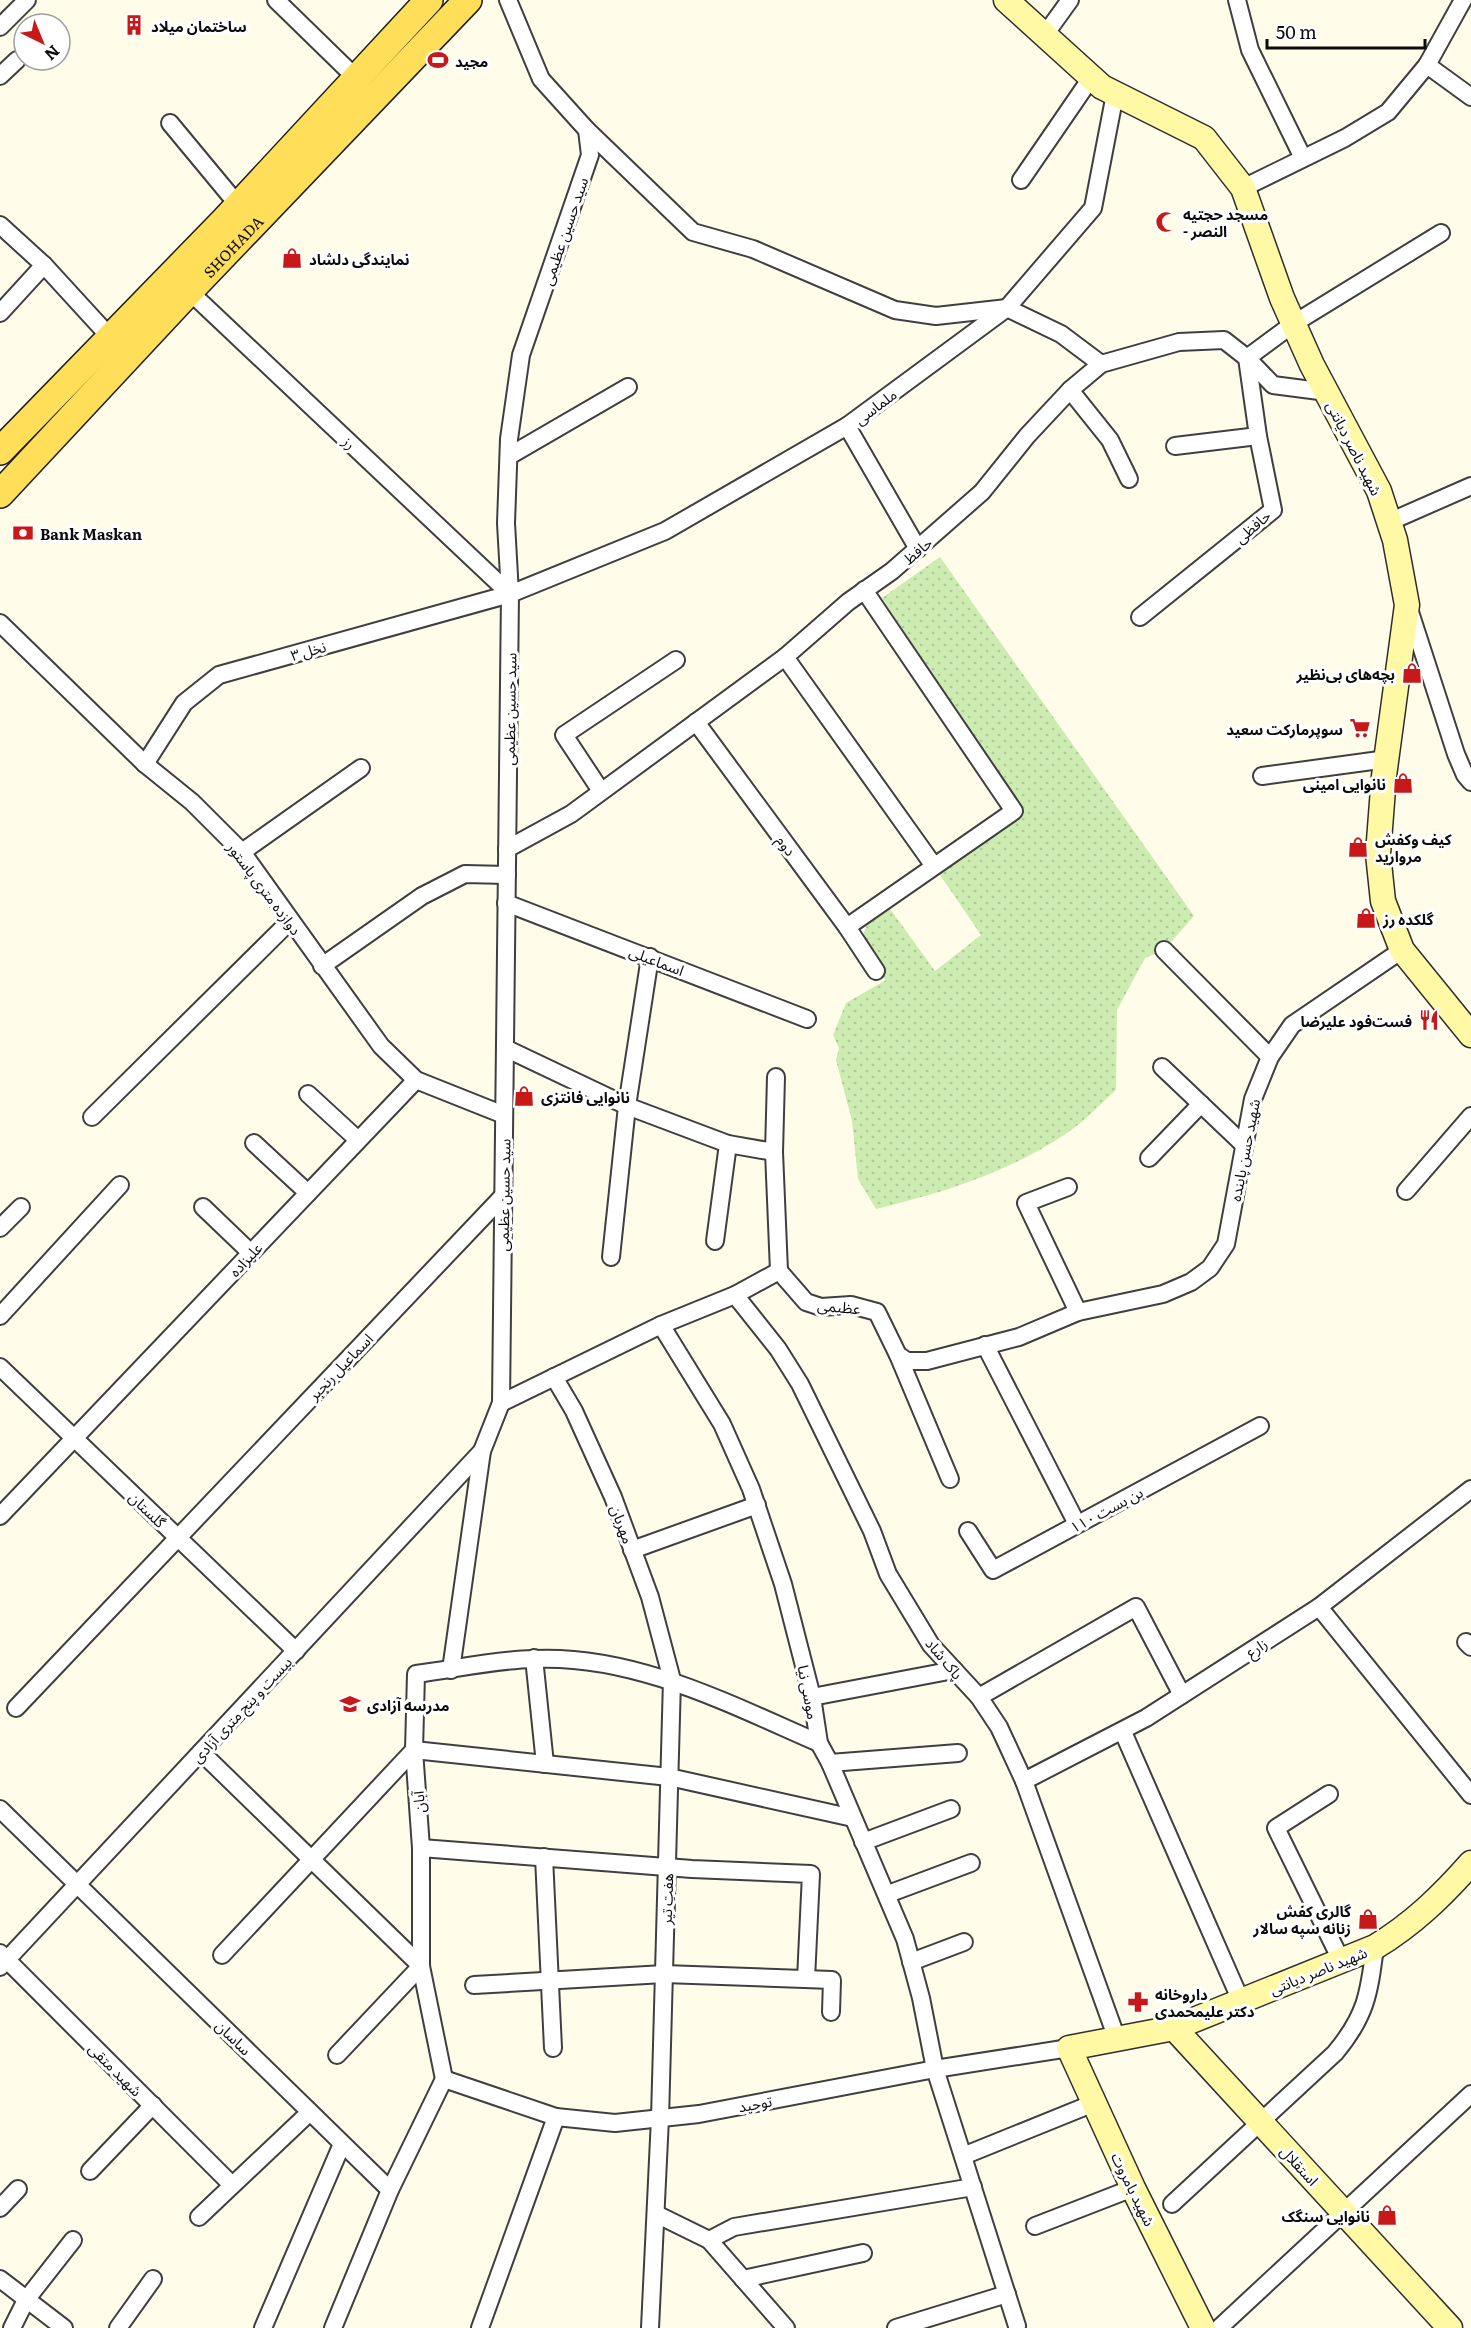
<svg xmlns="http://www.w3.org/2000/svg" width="1471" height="2328" font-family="Literata,'Noto Sans Arabic',serif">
<defs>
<pattern id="grass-dots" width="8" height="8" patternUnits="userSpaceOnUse" patternTransform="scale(1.5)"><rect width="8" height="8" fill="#cdecb1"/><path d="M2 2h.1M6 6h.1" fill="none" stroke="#afc997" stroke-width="1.8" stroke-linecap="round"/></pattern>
</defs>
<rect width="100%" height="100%" fill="#fffcea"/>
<path fill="url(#grass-dots)" d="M 940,557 L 1194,916 L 1164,950 L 1145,958 L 1117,1010 L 1116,1090 C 1099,1105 1083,1123 1064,1135 C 1007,1173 942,1193 876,1209 L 858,1179 L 852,1121 L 836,1060 L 839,1048 L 833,1035 L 846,1003 L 886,980 C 856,953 853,928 888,906 L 935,971 L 981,935 L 936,869 L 1022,811 L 882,598 Z"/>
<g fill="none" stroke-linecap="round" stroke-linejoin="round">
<g stroke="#3f3f3f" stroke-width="20">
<g id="minor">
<path d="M 276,0 L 356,78"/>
<path d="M 508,0 L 541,79 L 587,130 L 693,232 L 753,249 L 895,310 L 936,316 L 1007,308 L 1061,334 L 1101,364"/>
<path d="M 1237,0 L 1250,50 L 1303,158"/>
<path d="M 0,27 L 27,0"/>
<path d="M 1044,36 L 1070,0"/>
<path d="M 1427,65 L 1471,97"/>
<path d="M 0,76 L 17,60"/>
<path d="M 170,123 L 238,205"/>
<path d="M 1021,180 L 1091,78"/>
<path d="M 1243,188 L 1345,138 L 1388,112 L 1427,65 L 1463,0"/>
<path d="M 0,225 L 44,265 L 109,336"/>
<path d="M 189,291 L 510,594"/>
<path d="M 0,313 L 44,265"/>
<path d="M 1070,390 L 1110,440 L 1129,479"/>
<path d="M 847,426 L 918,549"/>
<path d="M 1175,446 L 1258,436"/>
<path d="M 509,456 L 628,387"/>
<path d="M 1389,522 L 1471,486"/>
<path d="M 1409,609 L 1456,754 L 1465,775 L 1471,782"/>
<path d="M 1140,617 L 1273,510 L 1258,436 L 1247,358 L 1293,324 L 1441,233"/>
<path d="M 0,623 L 145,764 L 192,802 L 242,852 L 381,1046 L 416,1080 L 504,1115"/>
<path d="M 785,657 L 934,866"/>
<path d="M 696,722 L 847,927 L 876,971"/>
<path d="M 145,764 L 184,703 L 219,675 L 510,594 L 665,531 L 847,426 L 1007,308 L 1093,208 L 1115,94"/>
<path d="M 1262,776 L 1387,759"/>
<path d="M 601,791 L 564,735 L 676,660"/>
<path d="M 507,849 L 571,814 L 785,657 L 848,602 L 892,571 L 982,492 L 1027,436 L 1070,390 L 1101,364 L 1179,342 L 1224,340 L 1247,358 L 1273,385 L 1327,392"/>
<path d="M 242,852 L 361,768"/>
<path d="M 506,903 L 807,1019"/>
<path d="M 847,927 L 1014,811 L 864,590"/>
<path d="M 1164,950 L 1270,1057"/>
<path d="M 322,966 L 422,896 L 465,874 L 507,875"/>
<path d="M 505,1048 L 627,1106 L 728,1144 L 774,1152"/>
<path d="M 1162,1067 L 1244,1145"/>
<path d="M 776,1077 L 774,1152 L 779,1271"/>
<path d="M 308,1094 L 358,1140"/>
<path d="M 92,1117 L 290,921"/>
<path d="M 254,1143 L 308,1193"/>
<path d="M 1149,1158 L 1201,1104"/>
<path d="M 1068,1187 L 1026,1203 L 1078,1312"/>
<path d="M 1406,1191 L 1471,1116"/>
<path d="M 203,1207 L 251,1253"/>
<path d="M 0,1228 L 21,1207"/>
<path d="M 715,1241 L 728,1144"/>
<path d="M 611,1257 L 627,1106 L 650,957"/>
<path d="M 779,1271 L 806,1302 L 821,1307 L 851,1305 L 877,1312 L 898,1355 L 907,1361 L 927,1361 L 1019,1337 L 1078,1312 L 1163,1294 L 1191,1282 L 1210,1268 L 1226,1244 L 1253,1099 L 1270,1057 L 1292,1025 L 1402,950"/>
<path d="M 735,1295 L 778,1349 L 800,1384 L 872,1531 L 888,1574 L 931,1645 L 979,1697 L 999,1727 L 1024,1781 L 1117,2039"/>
<path d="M 0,1316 L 120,1185"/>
<path d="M 661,1325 L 722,1424 L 751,1489 L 783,1584 L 812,1697 L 819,1743 L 830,1763 L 905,1939 L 921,1998 L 935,2069 L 1017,2326"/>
<path d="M 985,1345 L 1077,1524"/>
<path d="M 898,1355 L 950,1479"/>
<path d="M 0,1367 L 296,1651"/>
<path d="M 554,1377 L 574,1411 L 613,1497 L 650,1597 L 672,1680 L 660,2118 L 650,2328"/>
<path d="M 501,1403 L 661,1325 L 735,1295 L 779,1271"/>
<path d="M 0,1516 L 416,1080"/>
<path d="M 968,1531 L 993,1570 L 1260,1426"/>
<path d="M 632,1550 L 757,1505"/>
<path d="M 1319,1607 L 1471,1795"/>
<path d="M 1466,1642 L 1471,1647"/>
<path d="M 534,1658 L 545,1764"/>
<path d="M 451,1670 L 482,1451 L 501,1403 L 510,594 L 506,523 L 509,439 L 521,355 L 590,155 L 587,130"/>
<path d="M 812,1697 L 954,1670"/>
<path d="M 979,1697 L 1136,1607 L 1182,1695"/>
<path d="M 16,1708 L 503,1196"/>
<path d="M 1123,1732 L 1241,2001"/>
<path d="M 201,1752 L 421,1966"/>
<path d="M 830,1763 L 958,1753"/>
<path d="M 1024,1781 L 1146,1718 L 1319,1607 L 1471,1489"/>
<path d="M 1329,1794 L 1276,1828 L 1341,1960"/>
<path d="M 0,1809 L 390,2190"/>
<path d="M 863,1842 L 951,1809"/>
<path d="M 421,1848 L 692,1869 L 811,1874 L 806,1979"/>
<path d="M 544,1857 L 553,2048"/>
<path d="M 888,1894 L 971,1863"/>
<path d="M 0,1953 L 232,2185"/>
<path d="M 222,1955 L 414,1750 L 669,1777 L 853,1818"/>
<path d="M 911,1962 L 964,1942"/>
<path d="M 0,1967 L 482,1451"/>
<path d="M 474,1985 L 664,1974 L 832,1980 L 831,2012"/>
<path d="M 337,2055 L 421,1966"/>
<path d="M 444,2079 L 421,1966 L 421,1848 L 414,1750 L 416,1674 C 455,1669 494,1660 533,1659 C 634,1654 729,1704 819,1743"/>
<path d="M 444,2079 L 556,2117 L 615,2123 L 699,2114 L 935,2069 L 1069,2048"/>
<path d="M 963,2156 L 1094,2103"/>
<path d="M 90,2171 L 153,2105"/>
<path d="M 1172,2204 L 1335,2053 C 1366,2016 1369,1994 1375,1947"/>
<path d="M 0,2208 L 18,2189"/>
<path d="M 656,2214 L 709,2240 L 786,2328"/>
<path d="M 199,2217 L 310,2112"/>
<path d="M 1035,2226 L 1133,2188"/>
<path d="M 709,2240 L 734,2227 L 973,2187"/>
<path d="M 0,2279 L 64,2328"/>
<path d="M 743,2279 L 863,2253"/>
<path d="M 12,2328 L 26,2300 L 73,2240"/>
<path d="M 118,2328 L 153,2279"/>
<path d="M 263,2328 L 342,2144"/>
<path d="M 333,2328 L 390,2190 L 444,2079"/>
<path d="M 480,2328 L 556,2117"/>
<path d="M 896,2328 L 1007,2294"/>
<path d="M 1219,2328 L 1471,2094"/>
</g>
</g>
<g stroke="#2e2e2e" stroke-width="27">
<g id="secondary">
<path d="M 1006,0 L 1102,87 L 1204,138 L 1243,188 L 1282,298 L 1312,365 L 1379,491 L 1395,540 L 1407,605 L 1384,776 L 1378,854 L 1383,901 L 1402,950 L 1471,1035"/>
<path d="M 1174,2028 L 1450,2328"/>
<path d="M 1203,2328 L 1133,2188 L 1069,2048 L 1174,2028 L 1375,1947 C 1413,1924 1442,1896 1471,1863"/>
</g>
</g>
<g stroke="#1d1d1d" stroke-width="30">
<g id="primary">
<path d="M 0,451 L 225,220 L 429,0"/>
<path id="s1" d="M 0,494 L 196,284 L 468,0"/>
</g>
</g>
<use href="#minor" stroke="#fff" stroke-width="16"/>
<use href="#secondary" stroke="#fff9a5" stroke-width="24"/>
<use href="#primary" stroke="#ffde5a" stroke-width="27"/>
</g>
<defs>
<g id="building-bare" transform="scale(1.62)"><path d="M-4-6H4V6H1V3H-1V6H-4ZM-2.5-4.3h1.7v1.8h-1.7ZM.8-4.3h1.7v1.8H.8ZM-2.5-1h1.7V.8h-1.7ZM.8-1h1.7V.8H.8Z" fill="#c71919" stroke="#fff" stroke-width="2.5" paint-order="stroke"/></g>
<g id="stadium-bare" transform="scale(1.62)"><path d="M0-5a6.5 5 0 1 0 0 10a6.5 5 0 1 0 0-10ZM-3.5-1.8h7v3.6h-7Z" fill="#c71919" stroke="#fff" stroke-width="2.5" paint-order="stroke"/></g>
<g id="mosque-bare" transform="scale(1.62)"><path d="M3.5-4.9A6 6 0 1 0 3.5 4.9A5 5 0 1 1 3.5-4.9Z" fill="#c71919" stroke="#fff" stroke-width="2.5" paint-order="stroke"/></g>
<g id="shop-bare" transform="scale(1.62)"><path d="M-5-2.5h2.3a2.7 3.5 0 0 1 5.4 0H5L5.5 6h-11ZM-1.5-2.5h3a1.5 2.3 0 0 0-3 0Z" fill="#c71919" stroke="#fff" stroke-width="2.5" paint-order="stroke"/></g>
<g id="bank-bare" transform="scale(1.62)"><path d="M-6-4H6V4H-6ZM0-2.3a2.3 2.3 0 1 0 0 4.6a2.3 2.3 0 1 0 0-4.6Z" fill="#c71919" stroke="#fff" stroke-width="2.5" paint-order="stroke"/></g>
<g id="supermarket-bare" transform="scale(1.62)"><path d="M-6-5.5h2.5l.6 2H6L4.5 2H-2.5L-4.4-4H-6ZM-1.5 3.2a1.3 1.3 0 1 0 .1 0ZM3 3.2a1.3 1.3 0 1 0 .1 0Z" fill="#c71919" stroke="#fff" stroke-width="2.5" paint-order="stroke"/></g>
<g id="restaurant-bare" transform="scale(1.62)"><path d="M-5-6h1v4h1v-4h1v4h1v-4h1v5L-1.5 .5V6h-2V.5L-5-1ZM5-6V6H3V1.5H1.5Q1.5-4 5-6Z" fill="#c71919" stroke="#fff" stroke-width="2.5" paint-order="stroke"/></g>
<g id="school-bare" transform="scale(1.62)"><path d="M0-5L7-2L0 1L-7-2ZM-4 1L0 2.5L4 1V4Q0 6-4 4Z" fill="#c71919" stroke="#fff" stroke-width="2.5" paint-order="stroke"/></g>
<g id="pharmacy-bare" transform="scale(1.62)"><path d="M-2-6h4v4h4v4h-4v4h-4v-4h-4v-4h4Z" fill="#c71919" stroke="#fff" stroke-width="2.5" paint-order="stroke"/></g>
</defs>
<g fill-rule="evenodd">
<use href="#building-bare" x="134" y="25"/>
<use href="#stadium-bare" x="438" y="60"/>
<use href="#mosque-bare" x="1166" y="222"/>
<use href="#shop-bare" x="292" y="258"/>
<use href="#bank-bare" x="23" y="533"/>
<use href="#shop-bare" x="1412" y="673"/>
<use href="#supermarket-bare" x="1360" y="728"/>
<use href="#shop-bare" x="1403" y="783"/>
<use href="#shop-bare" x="1358" y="847"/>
<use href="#shop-bare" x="1366" y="918"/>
<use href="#restaurant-bare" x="1429" y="1020"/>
<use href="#shop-bare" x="524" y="1096"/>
<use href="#school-bare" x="350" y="1704"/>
<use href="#shop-bare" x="1368" y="1919"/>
<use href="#pharmacy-bare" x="1138" y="2002"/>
<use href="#shop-bare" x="1387" y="2215"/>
</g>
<g text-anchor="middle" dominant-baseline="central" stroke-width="6" stroke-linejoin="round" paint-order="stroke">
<g font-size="15" font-weight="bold" fill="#0c0c0c" stroke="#fff" text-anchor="start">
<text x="151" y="25">ساختمان میلاد</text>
<text x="455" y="60">مجید</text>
<text x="1183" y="213">مسجد حجتیه<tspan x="1183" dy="17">- النصر</tspan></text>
<text x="309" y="258">نمایندگی دلشاد</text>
<text x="40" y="533">Bank Maskan</text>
<text x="1395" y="673" text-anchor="end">بچه‌های بی‌نظیر</text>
<text x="1343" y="728" text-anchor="end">سوپرمارکت سعید</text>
<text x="1386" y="783" text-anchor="end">نانوایی امینی</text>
<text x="1375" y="838">کیف و‌کفش<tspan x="1375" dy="17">مروارید</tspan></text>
<text x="1383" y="918">گلکده رز</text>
<text x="1412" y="1020" text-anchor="end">فست‌فود علیرضا</text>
<text x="541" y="1096">نانوایی فانتزی</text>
<text x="367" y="1704">مدرسه آزادی</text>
<text x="1351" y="1910" text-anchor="end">گالری کفش<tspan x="1351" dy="17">زنانه سپه سالار</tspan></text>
<text x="1155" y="1993">داروخانه<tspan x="1155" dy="17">دکتر علیمحمدی</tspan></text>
<text x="1370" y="2215" text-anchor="end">نانوایی سنگک</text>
</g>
<g font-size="15" fill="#0c0c0c" stroke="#fff">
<text transform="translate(564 231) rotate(-71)">سید حسین عظیمی</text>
<text stroke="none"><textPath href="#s1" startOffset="340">SHOHADA</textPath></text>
<text transform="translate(875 406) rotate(-37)">ملماسی</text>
<text transform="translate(350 442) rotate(43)">رز</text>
<text transform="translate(1355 448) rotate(63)">شهید ناصر دیانتی</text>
<text transform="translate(1252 526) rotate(-41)">حافظی</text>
<text transform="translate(917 550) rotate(-40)">حافظ</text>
<text transform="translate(308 650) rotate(-16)">نخل ۳</text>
<text transform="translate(509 709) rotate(-89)">سید حسین عظیمی</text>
<text transform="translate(787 845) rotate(54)">دوم</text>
<text transform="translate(265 888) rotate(53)">دوازده متری پاستور</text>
<text transform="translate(657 960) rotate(21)">اسماعیلی</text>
<text transform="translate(1244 1150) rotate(-79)">شهید حسن پاینده</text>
<text transform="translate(503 1195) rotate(-89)">سید حسین عظیمی</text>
<text transform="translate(245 1259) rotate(-47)">علیزاده</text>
<text transform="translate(839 1306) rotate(5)">عظیمی</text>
<text transform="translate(340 1366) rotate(-46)">اسماعیل رنجبر</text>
<text transform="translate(148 1509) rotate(44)">گلستان</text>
<text transform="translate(1106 1509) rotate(-28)">بن بست ۱۱۰</text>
<text transform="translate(623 1524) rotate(70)">مهربان</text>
<text transform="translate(1256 1647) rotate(-33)">زارع</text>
<text transform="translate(945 1658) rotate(50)">پاک شاد</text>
<text transform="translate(809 1692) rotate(79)">موسی نیا</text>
<text transform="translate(241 1709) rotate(-47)">بیست و پنج متری آزادی</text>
<text transform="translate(418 1802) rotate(-95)">آبان</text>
<text transform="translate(666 1899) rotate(-88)">هفتِ تیر</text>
<text transform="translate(1318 1970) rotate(-22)">شهید ناصر دیانتی</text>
<text transform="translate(234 2037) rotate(44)">ساسان</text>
<text transform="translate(116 2069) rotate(45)">شهید متقی</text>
<text transform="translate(755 2103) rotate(-11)">توحید</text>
<text transform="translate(1300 2165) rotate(47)">استقلال</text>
<text transform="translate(1134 2189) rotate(64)">شهید بامروت</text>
</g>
</g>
<g transform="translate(42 42) rotate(137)"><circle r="28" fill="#ffffff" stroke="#9e9e9e" stroke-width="1.5"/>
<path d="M0-4.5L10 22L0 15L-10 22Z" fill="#c71919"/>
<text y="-9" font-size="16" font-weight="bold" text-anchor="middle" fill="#0c0c0c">N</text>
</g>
<path d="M1267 39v9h158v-9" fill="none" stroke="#0c0c0c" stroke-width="3"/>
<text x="1276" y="39" font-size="18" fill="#0c0c0c" stroke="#ffffff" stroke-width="4.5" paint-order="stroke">50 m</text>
</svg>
